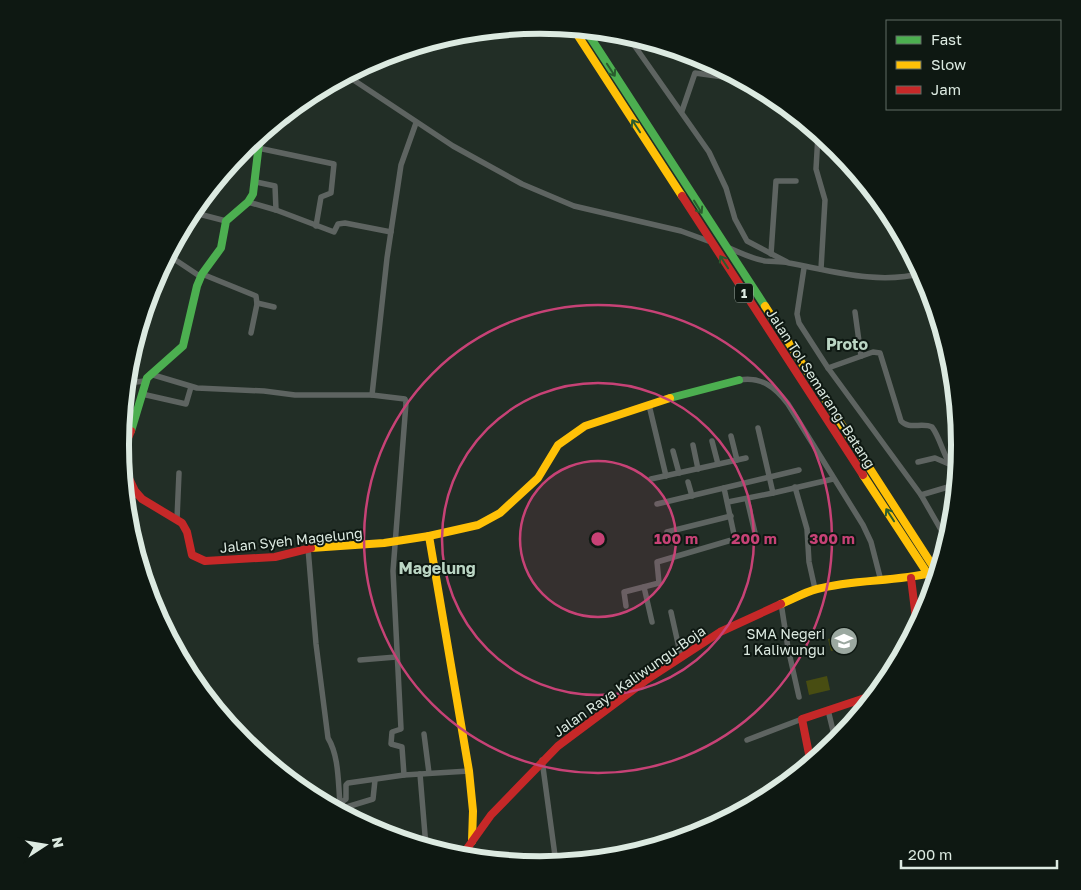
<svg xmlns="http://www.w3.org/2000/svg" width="1081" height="890" font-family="'Golos Text',sans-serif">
<rect width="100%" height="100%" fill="#222e26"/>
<g fill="#484d12">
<path d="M 849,634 L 852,646 L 831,651 L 828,639 Z"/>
<path d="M 827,676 L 830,690 L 809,695 L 806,681 Z"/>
</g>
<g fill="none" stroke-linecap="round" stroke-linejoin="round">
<g stroke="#5e6461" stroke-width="5.5">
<path d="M 627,35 L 709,152 L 726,188 L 735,219 L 747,241 L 787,262"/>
<path d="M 346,75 L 453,146 L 522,184 L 574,206 L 681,231 L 711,242"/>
<path d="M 682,111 L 695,73 L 745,80"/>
<path d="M 278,120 L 288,121"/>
<path d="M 807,123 L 807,129 L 818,135 L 816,169 L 825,200 L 821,269"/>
<path d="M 818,141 L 831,143"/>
<path d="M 258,148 L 334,164 L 331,193 L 321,197 L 316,226"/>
<path d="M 256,182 L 275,186 L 276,210"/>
<path d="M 248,202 L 276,210 L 334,232 L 338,224 L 345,223 L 391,232"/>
<path d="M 195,213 L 226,221"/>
<path d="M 729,248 C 740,253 753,259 765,261 C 773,262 781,261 789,263 C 832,271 878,285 923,273"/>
<path d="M 771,254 L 776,181 L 796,181"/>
<path d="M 168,255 L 201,277"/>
<path d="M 804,268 L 797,314 L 799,323 L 828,368 L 921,495 L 948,542"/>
<path d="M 202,274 L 256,296 L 257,304 L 251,333"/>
<path d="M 257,303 L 274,307"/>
<path d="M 855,312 L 861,356"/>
<path d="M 828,368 L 873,352 L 880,353 L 901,421 C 909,430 922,422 932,427 C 942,440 944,463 958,472"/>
<path d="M 150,374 L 197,388 L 264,391 L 295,395 L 372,395 L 405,399 L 406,403 L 393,571 L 401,729 L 392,732 L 391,744 L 402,747 L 404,775"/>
<path d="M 739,380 C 761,376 775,387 788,404 L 863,525 L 871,542 L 881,581"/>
<path d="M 127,383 L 145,381"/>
<path d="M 142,394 L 186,404 L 191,387"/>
<path d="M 372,395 L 387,258 L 401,165 L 416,123"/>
<path d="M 649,405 L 666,476"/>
<path d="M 124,413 L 136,416"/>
<path d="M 758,428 L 773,493 L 833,479"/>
<path d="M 731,436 L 737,460"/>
<path d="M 712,441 L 718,464"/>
<path d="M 693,445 L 698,469"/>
<path d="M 673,451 L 679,473"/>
<path d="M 918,462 L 935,458 L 949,464"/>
<path d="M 651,479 L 746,458"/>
<path d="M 688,482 L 692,496"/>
<path d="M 795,487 L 807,529 L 809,562 L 815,589"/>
<path d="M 125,495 L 139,495"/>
<path d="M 921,495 L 948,487"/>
<path d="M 747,499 L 755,533"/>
<path d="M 728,502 L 773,493"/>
<path d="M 657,504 L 799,470"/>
<path d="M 177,519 L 179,473"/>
<path d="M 667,532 L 731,516"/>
<path d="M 308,548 L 316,644 L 328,738 C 339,756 338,782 340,803"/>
<path d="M 644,587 L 652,622"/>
<path d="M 781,603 L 788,648 L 799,697"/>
<path d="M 626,606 L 624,592 L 659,583 L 657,562 L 735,539 L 724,488"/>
<path d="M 671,612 L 681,657"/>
<path d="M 360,660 L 396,657"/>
<path d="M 855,701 L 858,717"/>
<path d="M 828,710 L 836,743"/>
<path d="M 424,734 L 429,773"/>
<path d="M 747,740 L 802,719"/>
<path d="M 542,760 L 556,863"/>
<path d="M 420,774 L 426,847"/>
<path d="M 340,809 L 373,799 L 375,780"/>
<path d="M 340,812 L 339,804 L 346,799 L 346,785 L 348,783 L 404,775 L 469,771"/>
</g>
<g stroke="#4caf50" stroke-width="8">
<path d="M 585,29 L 765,306"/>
<path d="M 670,398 L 739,380"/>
<path d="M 131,431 L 147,378 L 183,346 L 197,286 L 202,274 L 221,248 L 226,221 L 248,202 L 253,194 L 260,135"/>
</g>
<g stroke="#ffc107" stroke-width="8">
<path d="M 573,28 L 682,196"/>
<path d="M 765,306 L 938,574"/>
<path d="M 863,475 L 935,585"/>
<path d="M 429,536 L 478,525 L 500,513 L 538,478 L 558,445 L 585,426 L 670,398"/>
<path d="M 311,548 L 384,543 L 429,536 L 469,771 L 473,811 L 472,841"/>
<path d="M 781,604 C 793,599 805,592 817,589 C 854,579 893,582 931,573"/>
</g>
<g stroke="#c62828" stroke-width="8">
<path d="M 682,196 L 863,475"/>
<path d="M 131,431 L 123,450 L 124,468 L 135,491 L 142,499 L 182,523 L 187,532 L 192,555 L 205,561 L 275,557 L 311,548"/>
<path d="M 911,578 L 917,627"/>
<path d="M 811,764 L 802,719 L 877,694"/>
<path d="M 461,857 L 491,815 L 558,746 L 645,681 L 720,632 L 781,604"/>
</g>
</g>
<defs><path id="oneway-shaft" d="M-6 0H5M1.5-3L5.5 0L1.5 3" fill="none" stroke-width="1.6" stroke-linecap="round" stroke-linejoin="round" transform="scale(1.25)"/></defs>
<g stroke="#2a5c2e">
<use href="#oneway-shaft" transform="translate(611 70) rotate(57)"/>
<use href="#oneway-shaft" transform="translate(636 126) rotate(-123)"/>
<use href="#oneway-shaft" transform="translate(698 207) rotate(58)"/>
<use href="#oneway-shaft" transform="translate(724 262) rotate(-123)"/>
<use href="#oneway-shaft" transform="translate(890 515) rotate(-123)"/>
</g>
<circle cx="598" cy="539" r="78" fill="#c74276" fill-opacity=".12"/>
<g fill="none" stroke="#c74276" stroke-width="2.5">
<circle cx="598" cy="539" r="78"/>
<circle cx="598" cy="539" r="156"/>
<circle cx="598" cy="539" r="234"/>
</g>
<defs>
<g id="school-disc" transform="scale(1.4375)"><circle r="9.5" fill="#9ba8a0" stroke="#0e1812"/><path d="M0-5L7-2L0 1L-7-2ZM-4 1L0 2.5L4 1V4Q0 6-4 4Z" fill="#fff"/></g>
</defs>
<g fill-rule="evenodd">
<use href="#school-disc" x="844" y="641"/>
</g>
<g text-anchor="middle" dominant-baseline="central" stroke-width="4" stroke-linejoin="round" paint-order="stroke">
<rect fill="#0e1812" stroke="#9eaba3" stroke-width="1" x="735" y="283.5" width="18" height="19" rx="4"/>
<g font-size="12" font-weight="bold" fill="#dceae1">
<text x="744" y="293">1</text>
</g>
<g font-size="14" fill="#dceae1" stroke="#0e1812">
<text transform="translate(821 388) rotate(57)">Jalan Tol Semarang–Batang</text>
<text transform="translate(291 540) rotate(-6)">Jalan Syeh Magelung</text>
<text transform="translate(629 681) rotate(-35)">Jalan Raya Kaliwungu-Boja</text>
</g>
<g font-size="14" fill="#dceae1" stroke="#0e1812" text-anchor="end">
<text x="825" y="633">SMA Negeri<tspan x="825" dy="16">1 Kaliwungu</tspan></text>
</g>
<g font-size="16" font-weight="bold" fill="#bbd6c4" stroke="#0e1812">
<text x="847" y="344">Proto</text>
<text x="437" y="568">Magelung</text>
</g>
</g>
<path d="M0 0H1081V890H0ZM129 445a411 411 0 1 1 822 0a411 411 0 1 1-822 0Z" fill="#0e1812" fill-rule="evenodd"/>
<path fill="none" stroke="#dceae1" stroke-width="6" d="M129 445a411 411 0 1 1 822 0a411 411 0 1 1-822 0Z"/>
<circle cx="598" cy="539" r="8" fill="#c74276" stroke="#0e1812" stroke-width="2.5"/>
<g font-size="15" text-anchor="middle" font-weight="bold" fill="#c74276" stroke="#0e1812" stroke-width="4" stroke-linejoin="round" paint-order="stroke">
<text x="676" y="544">100 m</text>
<text x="754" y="544">200 m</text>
<text x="832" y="544">300 m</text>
</g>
<rect x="886" y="20" width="175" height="90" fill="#0e1812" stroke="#606c65"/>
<rect x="896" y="36" width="25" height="8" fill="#4caf50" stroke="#606c65"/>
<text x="931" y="45" font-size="15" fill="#dceae1">Fast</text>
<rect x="896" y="61" width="25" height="8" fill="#ffc107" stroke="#606c65"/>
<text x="931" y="70" font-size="15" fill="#dceae1">Slow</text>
<rect x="896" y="86" width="25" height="8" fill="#c62828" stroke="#606c65"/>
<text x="931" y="95" font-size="15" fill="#dceae1">Jam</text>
<g transform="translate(45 845) rotate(78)" stroke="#0e1812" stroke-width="4" paint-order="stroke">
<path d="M0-4L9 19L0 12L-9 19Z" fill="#dceae1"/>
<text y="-8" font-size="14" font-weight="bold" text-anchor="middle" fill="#dceae1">N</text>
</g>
<path d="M901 860v8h156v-8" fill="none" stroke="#dceae1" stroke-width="2.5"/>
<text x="908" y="860" font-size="15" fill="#dceae1" stroke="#0e1812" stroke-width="4" paint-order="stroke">200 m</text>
</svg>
